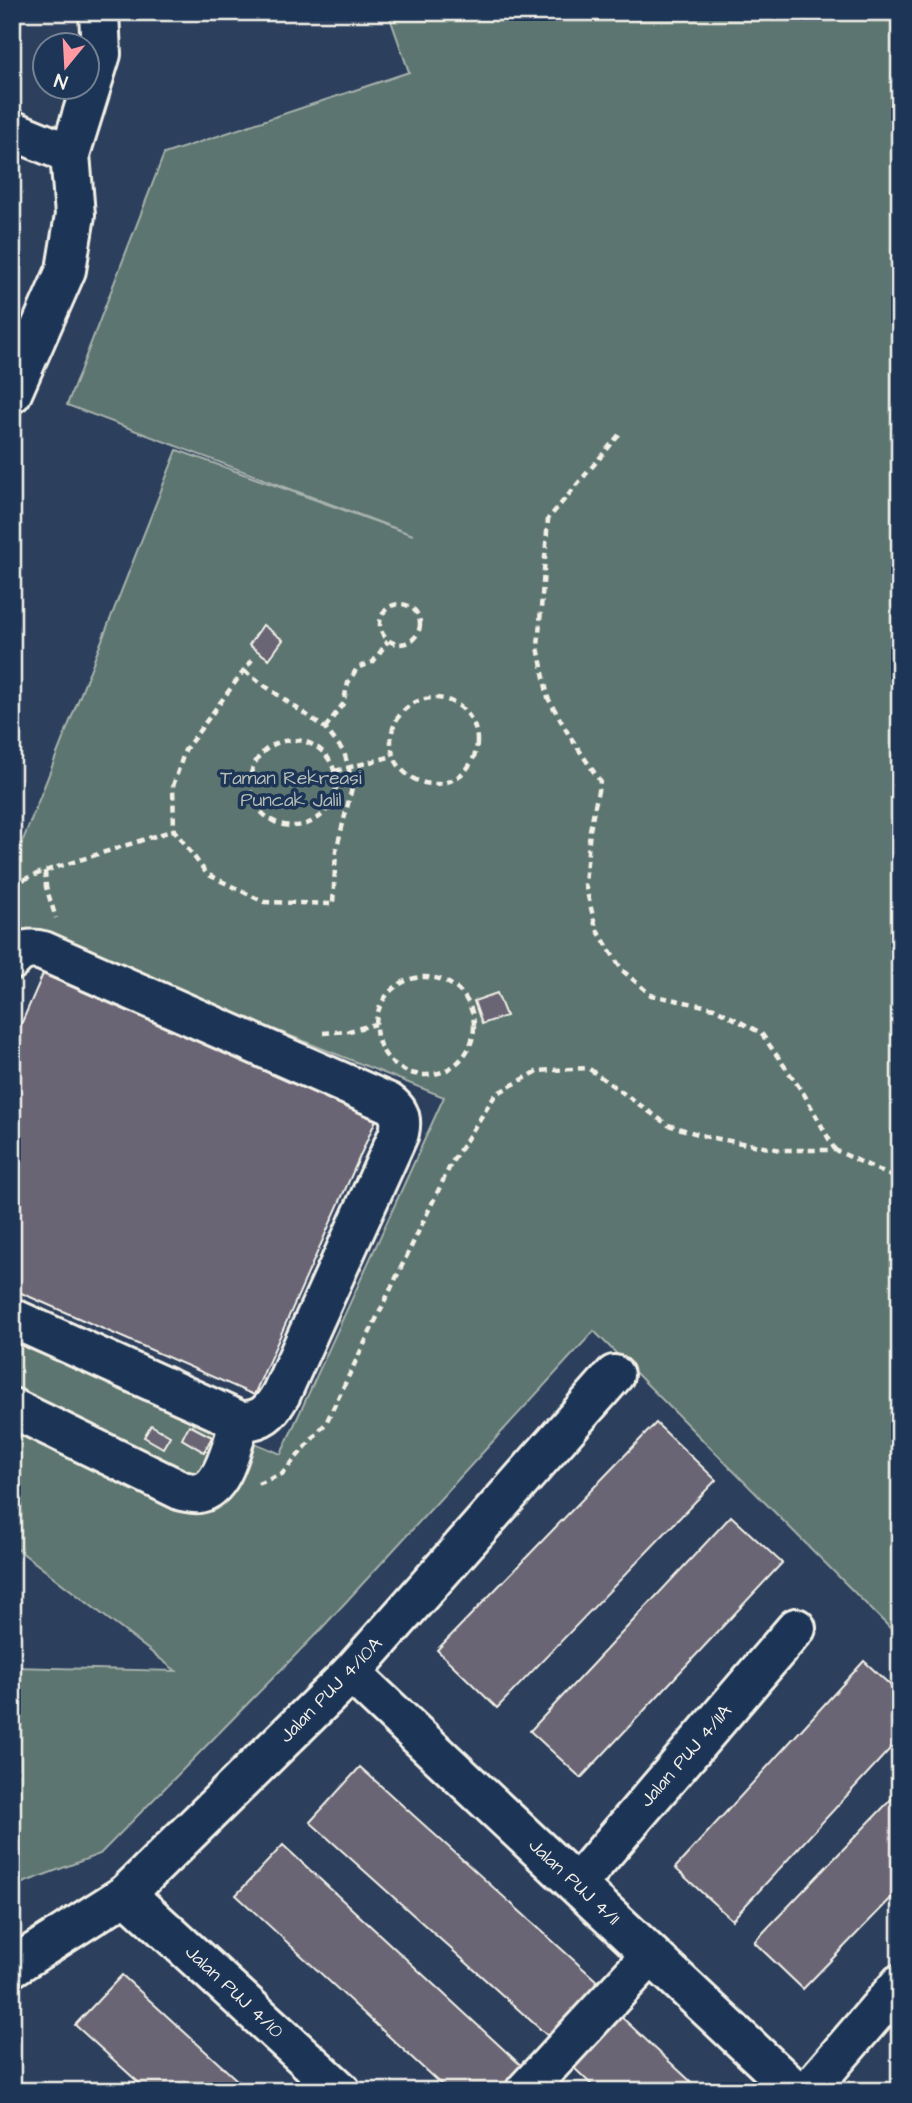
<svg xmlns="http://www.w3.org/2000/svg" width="912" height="2103" font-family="'Architects Daughter',sans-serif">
<rect width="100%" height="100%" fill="#2c3f5d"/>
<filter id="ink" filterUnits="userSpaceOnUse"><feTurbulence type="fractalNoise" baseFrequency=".0143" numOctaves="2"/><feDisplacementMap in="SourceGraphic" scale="14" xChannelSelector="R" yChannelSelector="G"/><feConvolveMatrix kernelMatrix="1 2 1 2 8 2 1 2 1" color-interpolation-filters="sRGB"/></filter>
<g filter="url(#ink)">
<path fill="#5c7470" stroke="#a8b2ac" stroke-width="2" d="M 388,12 L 900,12 L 900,1638 L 594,1331 L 322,1628 L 100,1854 L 12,1887 L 12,1667 L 176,1671 L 12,1545 L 12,1342 L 281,1454 L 444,1097 L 12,925 L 12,868 L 177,450 L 413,535 L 67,405 L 164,154 L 409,72 Z"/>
<g fill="#696575" stroke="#f4f1e8" stroke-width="2">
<path d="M 263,625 L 283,640 L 269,659 L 249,645 Z"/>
<path d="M 43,974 L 376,1120 L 254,1395 L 12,1289 L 12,1045 Z"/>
<path d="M 497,993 L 506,1016 L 482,1024 L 474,1001 Z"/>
<path d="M 656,1423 L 716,1480 L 497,1708 L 437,1650 Z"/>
<path d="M 151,1425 L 170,1436 L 163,1448 L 144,1437 Z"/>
<path d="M 189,1425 L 212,1437 L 204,1452 L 182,1439 Z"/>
<path d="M 731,1516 L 782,1563 L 581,1778 L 530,1731 Z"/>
<path d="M 864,1661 L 900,1694 L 900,1738 L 732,1920 L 675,1868 Z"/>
<path d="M 360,1767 L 598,1982 L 549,2037 L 310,1822 Z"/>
<path d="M 900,1790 L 900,1889 L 803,1989 L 754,1942 Z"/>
<path d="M 283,1845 L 526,2070 L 507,2091 L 448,2091 L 236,1895 Z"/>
<path d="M 122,1975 L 249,2091 L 148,2091 L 75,2025 Z"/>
<path d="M 616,2012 L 701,2091 L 598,2091 L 569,2063 Z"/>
</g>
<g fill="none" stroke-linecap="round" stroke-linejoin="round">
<g stroke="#f4f1e8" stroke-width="44">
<g id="minor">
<path d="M 12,130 L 70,154"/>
<path d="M 12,393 L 66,270 L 75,215 L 70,154 L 101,54 L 99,12"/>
<path d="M 12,960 C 21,949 31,948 43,951 L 389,1103 C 400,1111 402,1120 399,1133 L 281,1394 C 270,1413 262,1421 240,1421"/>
<path d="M 12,1318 L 240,1421 C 232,1443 225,1488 199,1493 C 194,1494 188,1492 182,1491 L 12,1408"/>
<path d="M 351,1673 L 796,2091"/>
<path d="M 577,1884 L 796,1628"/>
<path d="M 126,1894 L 341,2091"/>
<path d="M 12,1967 L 126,1894 L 351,1673 L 614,1375"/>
<path d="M 525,2091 L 651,1955"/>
<path d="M 808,2091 L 900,1984"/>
</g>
</g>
<g stroke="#f4f1e8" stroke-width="4.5" stroke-dasharray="7 5" stroke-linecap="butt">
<path d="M 619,435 L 548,519 L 538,647 L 548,698 L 569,735 L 600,781 L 590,830 L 585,884 L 596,928 L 622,970 L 651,995 L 714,1008 L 761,1033 L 804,1094 L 835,1150"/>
<circle cx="400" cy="624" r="20"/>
<path d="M 244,671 L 325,728 L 344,752 L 353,784 L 336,851 L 333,904 L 264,902 L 207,874 L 174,830 L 173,786 L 185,750 L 254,657"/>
<circle cx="434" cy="741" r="43"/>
<path d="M 325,728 L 343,704 L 348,683 L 357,668 L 373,662 L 388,641"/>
<circle cx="293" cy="783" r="43"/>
<path d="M 335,771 L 393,756"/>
<path d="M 45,871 L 46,887 L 56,918"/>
<path d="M 12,884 L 45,871 L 174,830"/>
<circle cx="425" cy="1026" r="49"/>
<path d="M 323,1033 L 349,1031 L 376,1024"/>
<path d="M 258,1484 L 282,1474 L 326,1423 L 452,1162 L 496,1094 L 538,1071 L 588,1068 L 668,1125 L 708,1137 L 781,1150 L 835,1150 L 900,1180"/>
</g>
<use href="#minor" stroke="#1d3557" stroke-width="38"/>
</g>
</g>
<g text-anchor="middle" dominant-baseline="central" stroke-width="7" stroke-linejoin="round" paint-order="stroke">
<g font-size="19" fill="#b7bfb8" stroke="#1d3557">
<text x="291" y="778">Taman Rekreasi<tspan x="291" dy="22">Puncak Jalil</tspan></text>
</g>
<g font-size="19" fill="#f4f1e8" stroke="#1d3557">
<text transform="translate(331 1690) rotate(-46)">Jalan PUJ 4/10A</text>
<text transform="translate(686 1756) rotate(-49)">Jalan PUJ 4/11A</text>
<text transform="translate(574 1882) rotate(43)">Jalan PUJ 4/11</text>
<text transform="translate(234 1992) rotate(43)">Jalan PUJ 4/10</text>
</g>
</g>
<rect width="912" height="2103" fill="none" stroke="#1d3557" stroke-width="42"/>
<rect x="21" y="21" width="870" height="2061" fill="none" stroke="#f4f1e8" stroke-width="2.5" filter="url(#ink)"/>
<g transform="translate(66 66) rotate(198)"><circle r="33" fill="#1d3557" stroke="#738091" stroke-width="2"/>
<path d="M0-5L12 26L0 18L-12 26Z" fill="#ff9aa2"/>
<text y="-10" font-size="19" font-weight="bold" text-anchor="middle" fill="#f4f1e8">N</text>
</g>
</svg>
